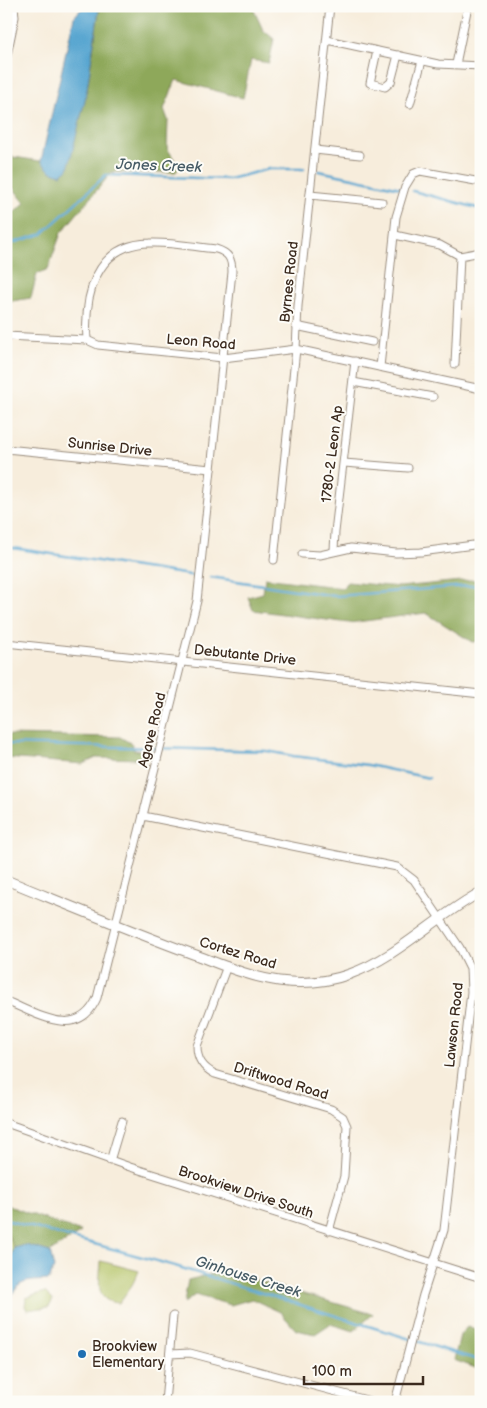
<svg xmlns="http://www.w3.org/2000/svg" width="487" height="1408" font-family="'Balsamiq Sans',sans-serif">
<rect width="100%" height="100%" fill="#fdfcf7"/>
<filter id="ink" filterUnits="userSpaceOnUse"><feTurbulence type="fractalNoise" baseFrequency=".02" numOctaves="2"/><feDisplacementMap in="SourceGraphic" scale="10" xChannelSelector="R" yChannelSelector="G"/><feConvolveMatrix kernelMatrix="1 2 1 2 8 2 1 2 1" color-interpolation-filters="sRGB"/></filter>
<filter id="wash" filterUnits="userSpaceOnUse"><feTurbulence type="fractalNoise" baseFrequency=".0096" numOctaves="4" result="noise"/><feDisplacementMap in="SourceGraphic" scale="20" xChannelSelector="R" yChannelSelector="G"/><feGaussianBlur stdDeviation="1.12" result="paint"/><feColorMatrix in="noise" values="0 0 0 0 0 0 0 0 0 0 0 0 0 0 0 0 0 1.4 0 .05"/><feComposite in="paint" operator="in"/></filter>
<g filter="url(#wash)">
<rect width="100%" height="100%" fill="#f7eddc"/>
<g fill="#b3c265" stroke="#777642">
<path d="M 6,1230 L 14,1248 L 6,1275 Z"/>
<path d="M 101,1261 L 139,1271 L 132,1285 L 119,1303 C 93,1302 100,1281 101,1261 Z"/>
<path d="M 45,1292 L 53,1300 L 49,1307 L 27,1310 L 25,1306 L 26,1298 Z"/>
</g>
<g fill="#8ea85a" stroke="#64693c">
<path d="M 93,6 L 252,6 L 263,30 L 274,39 L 269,63 L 251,60 L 243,98 L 176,80 L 164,109 L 168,120 L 167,148 L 179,167 L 176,172 L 112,172 L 61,233 L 48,269 L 37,274 L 31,298 L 6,302 L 6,218 L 25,203 L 6,179 L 6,156 L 41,161 L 50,171 L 86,96 L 99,10 L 97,7 Z"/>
<path d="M 265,578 L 343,588 L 347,582 L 400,587 L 481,579 L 481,641 L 472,642 L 426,613 L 349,623 L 253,610 L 248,597 L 263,593 Z"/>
<path d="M 6,735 L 120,737 L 132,744 L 134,750 L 147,752 L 149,754 L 147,759 L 96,758 L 83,764 L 6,758 Z"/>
<path d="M 6,1205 L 81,1232 L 50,1252 L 26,1245 L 14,1248 L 6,1230 Z"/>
<path d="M 224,1271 L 373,1314 L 354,1331 L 330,1324 L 315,1334 L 296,1330 L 280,1312 L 252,1299 L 231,1305 L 195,1295 L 184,1303 L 188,1280 Z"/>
<path d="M 467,1327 L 481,1330 L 481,1370 L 454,1360 L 460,1335 Z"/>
</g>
<g fill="#56a5d0" stroke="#486877">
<path d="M 84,6 L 97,7 L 99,10 L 86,96 L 68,169 L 61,175 L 50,171 L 41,161 L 74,17 Z"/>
<path d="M 26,1245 L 50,1252 L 54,1268 L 49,1280 C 20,1282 20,1279 6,1307 L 6,1275 L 14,1248 Z"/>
</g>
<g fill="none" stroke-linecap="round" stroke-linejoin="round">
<g stroke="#56a5d0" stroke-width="2.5">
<path d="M 319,171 L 401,188"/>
<path d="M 413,191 L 481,209"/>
<path d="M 6,245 L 42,234 L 106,175 L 229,179 L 269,169 L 304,169"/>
<path d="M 6,547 L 196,576"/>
<path d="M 210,577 L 335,596 L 481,585"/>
<path d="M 6,744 L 267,751 L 293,756 L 368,765 L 429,778"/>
<path d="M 6,1220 L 175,1266 L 481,1361"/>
</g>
</g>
</g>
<g filter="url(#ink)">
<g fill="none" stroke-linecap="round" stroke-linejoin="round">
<g stroke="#998c7d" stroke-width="9">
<g id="minor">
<path d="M 327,40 L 438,64 L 481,66"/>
<path d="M 377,51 L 370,83 L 385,87 L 391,82 L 398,55"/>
<path d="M 6,60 L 15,17 L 14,6"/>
<path d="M 456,64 L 468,6"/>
<path d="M 410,104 L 422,61"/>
<path d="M 315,150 L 360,155"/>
<path d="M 310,195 L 382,202"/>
<path d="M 395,235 L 440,245 L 460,256 L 455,364"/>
<path d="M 460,256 L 481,252"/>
<path d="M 296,326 L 372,342"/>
<path d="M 6,336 L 87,340 L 98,345 L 223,358 L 296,349 L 481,389"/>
<path d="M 380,367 L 396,217 L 405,187 L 413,174 L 420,171 L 481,182"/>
<path d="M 353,382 L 433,397"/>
<path d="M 6,449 L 211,469"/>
<path d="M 344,463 L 408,468"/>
<path d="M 334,550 L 335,532 L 355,361"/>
<path d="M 302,554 L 320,555 L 351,548 L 396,553 L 421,552 L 481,544"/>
<path d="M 274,560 L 296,349 L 298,306 L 330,6"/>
<path d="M 6,643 L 481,694"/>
<path d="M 143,816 L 397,867 L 414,880 L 460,948 L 470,968 L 471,992 L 444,1230 L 423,1295 L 395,1402"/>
<path d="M 227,966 L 197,1046 C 197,1060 203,1068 215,1074 L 331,1109 L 343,1117 L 347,1126 L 344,1176 L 329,1231"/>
<path d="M 6,1001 C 38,1014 78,1041 97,998 L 197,601 L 232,272 C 232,259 229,253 216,249 C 194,247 172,242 150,243 C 95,244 84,296 87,340"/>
<path d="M 6,1123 L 130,1167 L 481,1278"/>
<path d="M 110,1161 L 122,1121"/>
<path d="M 170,1354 L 190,1353 L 374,1402"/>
<path d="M 165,1402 L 173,1316"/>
</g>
</g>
<g stroke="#998c7d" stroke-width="11">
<path id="tertiary" d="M 6,880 C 68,905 130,931 193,954 C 220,964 249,977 279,981 C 302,984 328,982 350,974 C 398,957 436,916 481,892"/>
</g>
<use href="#minor" stroke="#fff" stroke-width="7"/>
<use href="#tertiary" stroke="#fff" stroke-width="9"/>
</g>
</g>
<circle fill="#1f6fb2" stroke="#fdfcf7" stroke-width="2" cx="82" cy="1354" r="5"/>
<g text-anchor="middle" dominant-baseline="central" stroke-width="4" stroke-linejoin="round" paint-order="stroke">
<g font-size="14" fill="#3b2a1e" stroke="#fdfcf7">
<text transform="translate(289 282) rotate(-84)">Byrnes Road</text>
<text transform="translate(201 342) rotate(5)">Leon Road</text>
<text transform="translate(110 447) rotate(6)">Sunrise Drive</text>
<text transform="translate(332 454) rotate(-83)">1780-2 Leon Ap</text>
<text transform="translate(245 655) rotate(6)">Debutante Drive</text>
<text transform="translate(152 730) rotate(-76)">Agave Road</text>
<text transform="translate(238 953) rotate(17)">Cortez Road</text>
<text transform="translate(454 1025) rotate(-84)">Lawson Road</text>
<text transform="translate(281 1081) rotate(17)">Driftwood Road</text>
<text transform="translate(246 1192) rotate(18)">Brookview Drive South</text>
</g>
<g font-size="14" fill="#3b2a1e" stroke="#fdfcf7" text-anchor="start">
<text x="92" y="1346">Brookview<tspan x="92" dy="16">Elementary</tspan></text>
</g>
<g font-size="15" font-style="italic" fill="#465b65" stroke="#fdfcf7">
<text transform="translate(159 166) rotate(2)">Jones Creek</text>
<text transform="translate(248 1277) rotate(17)">Ginhouse Creek</text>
</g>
</g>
<rect width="487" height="1408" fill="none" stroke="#fdfcf7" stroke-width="25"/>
<path d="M304 1376v8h119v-8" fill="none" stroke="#3b2a1e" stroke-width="2.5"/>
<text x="312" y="1376" font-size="15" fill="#3b2a1e" stroke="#fdfcf7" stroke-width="4" paint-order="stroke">100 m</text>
</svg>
